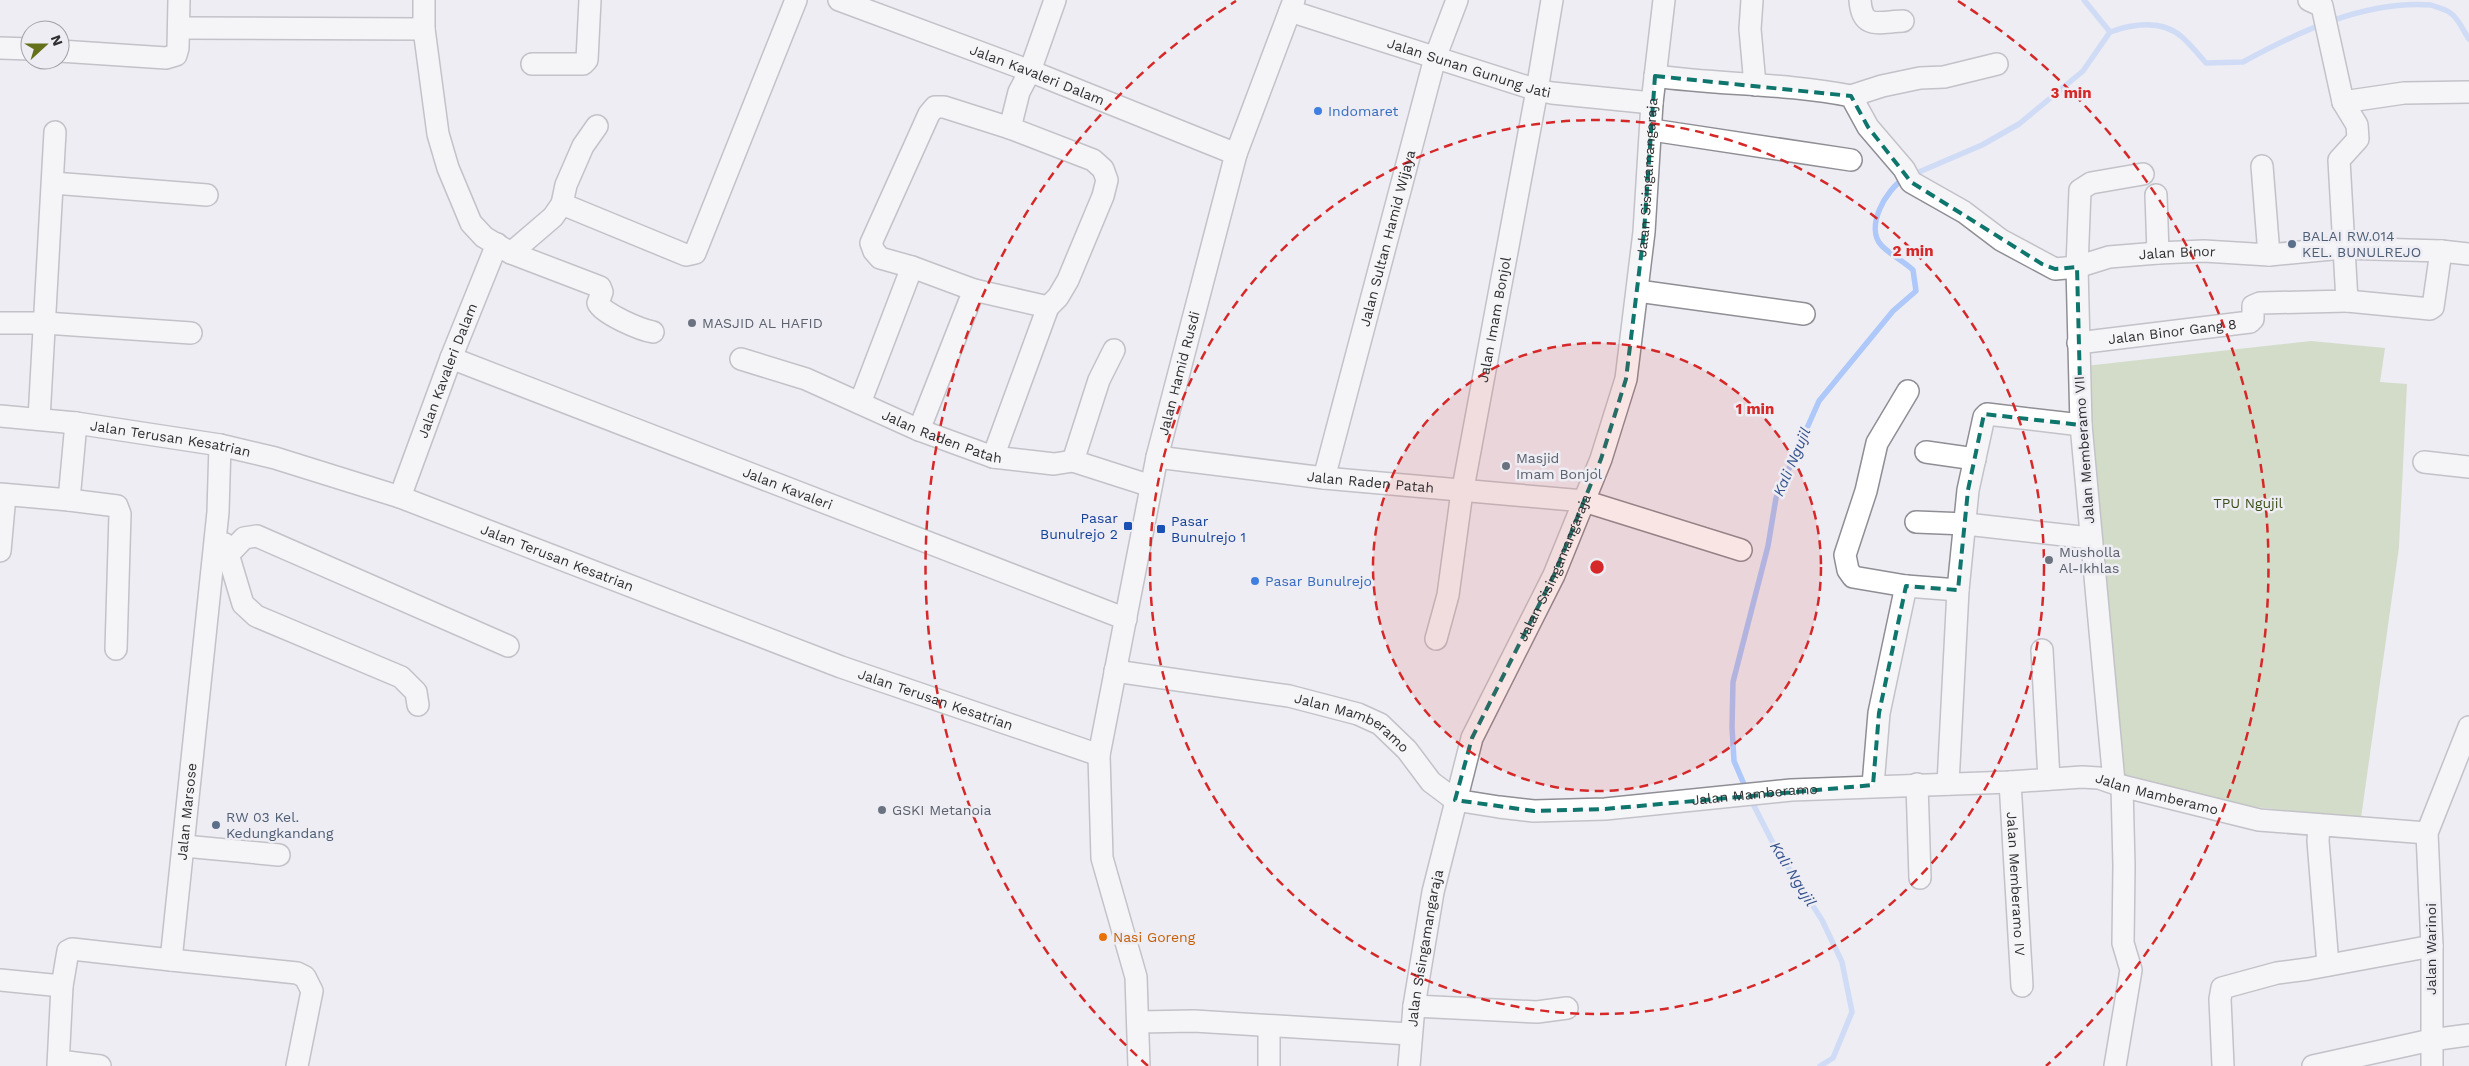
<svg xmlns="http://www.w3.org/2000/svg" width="2469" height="1066" font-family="'Work Sans',sans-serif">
<rect width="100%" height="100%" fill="#ededf3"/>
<path fill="#b3c897" d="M 2311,341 L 2385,348 L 2380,382 L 2407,384 L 2399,547 L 2361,818 L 2245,806 L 2121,776 L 2085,366 Z"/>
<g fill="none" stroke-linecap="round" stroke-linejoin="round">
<g stroke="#adc8f9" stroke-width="5.5">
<path d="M 2110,32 C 2132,24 2162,19 2182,37 C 2191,45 2198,54 2206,63 L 2243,62 C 2298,32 2365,0 2431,5 C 2437,7 2444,9 2449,12 C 2459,18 2463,31 2469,39"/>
<path d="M 1912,175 L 1982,145 L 2019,124 L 2083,71 L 2110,32 L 2084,0"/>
<path d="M 1746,789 L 1734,761 L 1732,727 L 1733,682 L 1768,546 L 1776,498 L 1819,401 L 1893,311 L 1916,291 L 1913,270 C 1903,261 1891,255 1882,246 C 1864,228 1886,189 1904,179"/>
<path d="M 1750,798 L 1775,847 L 1822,920 L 1842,962 L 1852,1012 L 1833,1058 L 1820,1066"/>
</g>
<g stroke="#8f8e95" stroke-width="24">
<g id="minor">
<path d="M 424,0 L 424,29 L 438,134 L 448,168 L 471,223 L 484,237 L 511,253 L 600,287 L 602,292 L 598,303 C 603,314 641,330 653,332"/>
<path id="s1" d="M 839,0 L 1030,71 L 1236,154"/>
<path d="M 1752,0 L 1750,29 L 1755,85"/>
<path d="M 1860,0 C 1862,30 1878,22 1903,21"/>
<path id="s2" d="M 1290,11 L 1537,90 L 1552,93 L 1652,103"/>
<path d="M 179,28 L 424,29"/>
<path d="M 0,48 L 30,49"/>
<path d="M 60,51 L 166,58 L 176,55 L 178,48 L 179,0"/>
<path d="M 532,64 L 583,64 L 587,60 L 590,0"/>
<path id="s3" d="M 1655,76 C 1720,85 1786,83 1851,96 L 1868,127 L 1904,169 L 1911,182 L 1964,212 L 2001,240 L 2055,269 L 2077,267 L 2109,257 L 2158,253 L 2204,251 L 2269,255 L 2342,248 L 2441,251 L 2469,254"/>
<path d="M 1851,96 L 1882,86 L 1920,78 L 1944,77 L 1997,64"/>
<path d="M 2343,102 L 2404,93 L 2469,92"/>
<path d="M 935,107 L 944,107 L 1010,128 L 1093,160 L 1103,169 L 1107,180 L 1103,196 L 1068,280 L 1058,297 L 1048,307 L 974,290 L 912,267 L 880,258 L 874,251 L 871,243 L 929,114 Z"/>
<path d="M 1010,128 L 1019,92 L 1030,71 L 1055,0"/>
<path d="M 1652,130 L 1851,160"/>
<path d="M 2262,166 L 2269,255"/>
<path d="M 53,183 L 207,195"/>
<path d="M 2156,195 L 2158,253"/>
<path d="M 562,204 L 686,255 L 695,253 L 796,0"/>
<path d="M 511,253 L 553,217 L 562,204 L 566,185 L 583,146 L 597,126"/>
<path d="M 1638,291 L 1804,314"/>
<path d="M 2347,301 L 2430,309 L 2433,307 L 2441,251"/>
<path d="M 0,323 L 45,323 L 191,333"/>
<path id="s4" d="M 2078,343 L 2250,322 L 2253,319 L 2253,306 L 2260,303 L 2347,301 L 2339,160 L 2358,139 L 2357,125 L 2343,102 L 2322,6 L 2309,0"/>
<path id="s5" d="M 451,358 L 1126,619"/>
<path id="s6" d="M 741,359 L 806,379 L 919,430 L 993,457 L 1054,464 L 1073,461 L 1151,486"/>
<path d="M 1908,391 L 1877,443 L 1866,491 L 1845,555 L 1848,570 L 1853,577 L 1906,586 L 1958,590"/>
<path d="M 860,403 L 912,267"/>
<path id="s7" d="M 0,416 L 76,423 L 220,445 L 275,458 L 400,497 L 841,667 L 1099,755"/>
<path d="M 39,419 L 55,132"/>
<path d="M 919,430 L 974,290"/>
<path d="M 1926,452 L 1975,459"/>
<path d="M 993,457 L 1048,307"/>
<path id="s8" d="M 1157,457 L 1324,478 L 1584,501 L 1741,550"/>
<path d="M 1073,461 L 1099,380 L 1114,350"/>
<path d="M 2424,462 L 2469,467"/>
<path id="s9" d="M 1324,478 L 1435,58 L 1457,0"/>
<path d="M 0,494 L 69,500 L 117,506 L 120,514 L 116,649"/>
<path id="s10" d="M 400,497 L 451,358 L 497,244"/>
<path d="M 69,500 L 76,423"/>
<path d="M 1916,522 L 1966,524 L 2090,538"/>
<path d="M 225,544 L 243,604 L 256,616 L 401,677 L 416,692 L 418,705"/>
<path d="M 0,551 L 5,495"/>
<path d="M 227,556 L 244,538 L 257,536 L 508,646"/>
<path id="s11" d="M 1436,639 L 1448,595 L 1461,499 L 1537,90 L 1552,0"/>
<path d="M 2042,650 L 2049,779"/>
<path id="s12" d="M 1115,671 L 1289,696 L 1358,714 L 1380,724 L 1407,750 L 1431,782 L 1455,800 L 1499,807 L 1534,811 L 1605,809 L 1791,790 L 2010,782 L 2082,777 L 2099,778 L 2122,786 L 2259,820 L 2427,833"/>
<path id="s13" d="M 2010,782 L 2022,986"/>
<path d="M 2114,782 L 2081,425 L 2077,267 L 2080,190 L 2091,183 L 2143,174"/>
<path d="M 1917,784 L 1920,878"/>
<path d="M 1948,784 L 1958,590 L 1968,490 L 1984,417 L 1987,414 L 2081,425"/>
<path d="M 1873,785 L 1879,713 L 1906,586"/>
<path d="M 2319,825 L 2318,841 L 2328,965"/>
<path d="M 184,846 L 279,855"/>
<path d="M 171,960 L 297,973 L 305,977 L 312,991 L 297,1066"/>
<path d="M 0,980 L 62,986"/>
<path d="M 1414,1006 L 1537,1012 L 1567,1008"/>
<path d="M 1138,1022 L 1194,1021 L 1410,1034"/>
<path d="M 1269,1026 L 1269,1066"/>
<path d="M 59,1061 L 100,1066"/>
<path id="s14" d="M 58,1066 L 62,986 L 68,951 L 72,949 L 171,960 L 218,512 L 220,445"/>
<path id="s15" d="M 1139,1066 L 1136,977 L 1102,858 L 1099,755 L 1157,457 L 1236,154 L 1294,0"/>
<path id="s16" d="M 1409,1066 L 1414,1006 L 1433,892 L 1472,738 L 1554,575 L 1601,459 L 1626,379 L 1644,232 L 1652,103 L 1664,0"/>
<path d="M 2115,1066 L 2131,970 L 2123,943 L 2124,866 L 2122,786"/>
<path d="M 2223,1066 L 2220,999 L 2222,988 L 2277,973 L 2308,969 L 2432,946"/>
<path d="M 2313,1066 L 2431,1040 L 2469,1035"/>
<path d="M 2432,1066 L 2432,946 L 2427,833 L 2469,727"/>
</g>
</g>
<use href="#minor" stroke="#fff" stroke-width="21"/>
</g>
<path d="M0 0H2469V1066H0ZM 1655,76 L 1851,96 L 1868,127 L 1911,182 L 2042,264 L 2055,269 L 2077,267 L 2081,425 L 1984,414 L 1968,490 L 1958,590 L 1906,586 L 1879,713 L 1873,785 L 1605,809 L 1534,811 L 1455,800 L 1472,738 L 1554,575 L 1601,459 L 1626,379 L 1644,232 Z" fill="#ededf3" fill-opacity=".55" fill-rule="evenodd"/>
<path fill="none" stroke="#0f766e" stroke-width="4" stroke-dasharray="10 6" stroke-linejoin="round" d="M 1655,76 L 1851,96 L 1868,127 L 1911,182 L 2042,264 L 2055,269 L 2077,267 L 2081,425 L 1984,414 L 1968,490 L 1958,590 L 1906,586 L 1879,713 L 1873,785 L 1605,809 L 1534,811 L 1455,800 L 1472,738 L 1554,575 L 1601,459 L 1626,379 L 1644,232 Z"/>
<circle cx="1597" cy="567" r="224" fill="#d62828" fill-opacity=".12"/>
<g fill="none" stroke="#d62828" stroke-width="2.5" stroke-dasharray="9 6">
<circle cx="1597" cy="567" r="224"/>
<circle cx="1597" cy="567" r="447"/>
<path d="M1148 1066A671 671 0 0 1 1236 1M1958 1A671 671 0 0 1 2046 1066"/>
</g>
<g fill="#3f7fe0" stroke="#ededf3" stroke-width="2">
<circle cx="1318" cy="111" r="5"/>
<circle cx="1255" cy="581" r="5"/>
</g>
<g fill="#5c6f8a" stroke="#ededf3" stroke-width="2">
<circle cx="2292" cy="244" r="5"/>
<circle cx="216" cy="825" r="5"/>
</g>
<g fill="#6b7280" stroke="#ededf3" stroke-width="2">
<circle cx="692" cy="323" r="5"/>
<circle cx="1506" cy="466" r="5"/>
<circle cx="2049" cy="560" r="5"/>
<circle cx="882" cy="810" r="5"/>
</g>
<g fill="#1a4fb4" stroke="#ededf3" stroke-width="2">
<rect x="1123" y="521" width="10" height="10" rx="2.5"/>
<rect x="1156" y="524" width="10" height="10" rx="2.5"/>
</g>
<circle fill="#e8710a" stroke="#ededf3" stroke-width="2" cx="1103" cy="937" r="5"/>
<g text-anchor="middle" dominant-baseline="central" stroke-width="5" stroke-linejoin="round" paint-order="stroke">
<g font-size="14" fill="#303032" stroke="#ededf3">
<text stroke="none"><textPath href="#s2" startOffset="188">Jalan Sunan Gunung Jati</textPath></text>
<text stroke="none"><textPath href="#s1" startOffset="212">Jalan Kavaleri Dalam</textPath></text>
<text stroke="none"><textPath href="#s16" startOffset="929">Jalan Sisingamangaraja</textPath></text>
<text stroke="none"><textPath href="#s9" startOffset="248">Jalan Sultan Hamid Wijaya</textPath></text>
<text stroke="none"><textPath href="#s3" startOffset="595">Jalan Binor</textPath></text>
<text stroke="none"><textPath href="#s11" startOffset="325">Jalan Imam Bonjol</textPath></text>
<text stroke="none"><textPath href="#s4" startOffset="95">Jalan Binor Gang 8</textPath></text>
<text stroke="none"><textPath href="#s10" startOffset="135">Jalan Kavaleri Dalam</textPath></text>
<text stroke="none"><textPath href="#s15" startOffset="706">Jalan Hamid Rusdi</textPath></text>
<text stroke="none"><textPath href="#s6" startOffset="216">Jalan Raden Patah</textPath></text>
<text stroke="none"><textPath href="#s7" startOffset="172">Jalan Terusan Kesatrian</textPath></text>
<text transform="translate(2084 450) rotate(-94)">Jalan Memberamo VII</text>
<text stroke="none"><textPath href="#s8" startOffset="215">Jalan Raden Patah</textPath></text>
<text stroke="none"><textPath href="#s5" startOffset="361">Jalan Kavaleri</textPath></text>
<text stroke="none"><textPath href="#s7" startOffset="578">Jalan Terusan Kesatrian</textPath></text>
<text stroke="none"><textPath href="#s16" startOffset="524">Jalan Sisingamangaraja</textPath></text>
<text stroke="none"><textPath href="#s7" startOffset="982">Jalan Terusan Kesatrian</textPath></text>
<text stroke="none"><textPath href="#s12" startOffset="245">Jalan Mamberamo</textPath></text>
<text stroke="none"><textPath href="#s12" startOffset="680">Jalan Mamberamo</textPath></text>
<text stroke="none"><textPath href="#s12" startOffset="1085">Jalan Mamberamo</textPath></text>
<text stroke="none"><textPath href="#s14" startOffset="369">Jalan Marsose</textPath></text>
<text stroke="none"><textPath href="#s13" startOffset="102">Jalan Memberamo IV</textPath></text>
<text stroke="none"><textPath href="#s16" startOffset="119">Jalan Sisingamangaraja</textPath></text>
<text transform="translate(2431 949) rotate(-90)">Jalan Warinoi</text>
</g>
<g font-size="14" fill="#366cbe" stroke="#ededf3" text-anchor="start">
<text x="1328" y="111">Indomaret</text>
<text x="1265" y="581">Pasar Bunulrejo</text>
</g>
<g font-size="14" fill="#4e5e75" stroke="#ededf3" text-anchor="start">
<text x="2302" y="236">BALAI RW.014<tspan x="2302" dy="16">KEL. BUNULREJO</tspan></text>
<text x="226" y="817">RW 03 Kel.<tspan x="226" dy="16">Kedungkandang</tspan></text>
</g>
<g font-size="14" fill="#5b616d" stroke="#ededf3" text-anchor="start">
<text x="702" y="323">MASJID AL HAFID</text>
<text x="1516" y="458">Masjid<tspan x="1516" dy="16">Imam Bonjol</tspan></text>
<text x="2059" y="552">Musholla<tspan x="2059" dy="16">Al-Ikhlas</tspan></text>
<text x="892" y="810">GSKI Metanoia</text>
</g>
<g font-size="14" fill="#3c4f18" stroke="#ededf3">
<text x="2248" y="503">TPU Ngujil</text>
</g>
<g font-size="14" fill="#164399" stroke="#ededf3" text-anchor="end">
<text x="1118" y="518">Pasar<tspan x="1118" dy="16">Bunulrejo 2</tspan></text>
<text x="1171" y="521" text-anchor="start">Pasar<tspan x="1171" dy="16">Bunulrejo 1</tspan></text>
</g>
<g font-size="14" fill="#c56008" stroke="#ededf3" text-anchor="start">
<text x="1113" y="937">Nasi Goreng</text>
</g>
<g font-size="15" font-style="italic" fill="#33528d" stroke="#ededf3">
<text transform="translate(1792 462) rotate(-67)">Kali Ngujil</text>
<text transform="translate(1793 874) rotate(58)">Kali Ngujil</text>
</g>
</g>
<circle cx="1597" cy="567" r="8" fill="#d62828" stroke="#ededf3" stroke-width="2.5"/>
<g font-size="15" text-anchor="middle" font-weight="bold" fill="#d62828" stroke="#ededf3" stroke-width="5" stroke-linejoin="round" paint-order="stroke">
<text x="2071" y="98">3 min</text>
<text x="1913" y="256">2 min</text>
<text x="1755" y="414">1 min</text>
</g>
<g transform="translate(45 45) rotate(69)"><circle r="24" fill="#ededf3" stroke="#a1a1a6"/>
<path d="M0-4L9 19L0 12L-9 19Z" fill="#65701a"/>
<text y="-8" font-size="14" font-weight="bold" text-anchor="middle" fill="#303032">N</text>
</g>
</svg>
